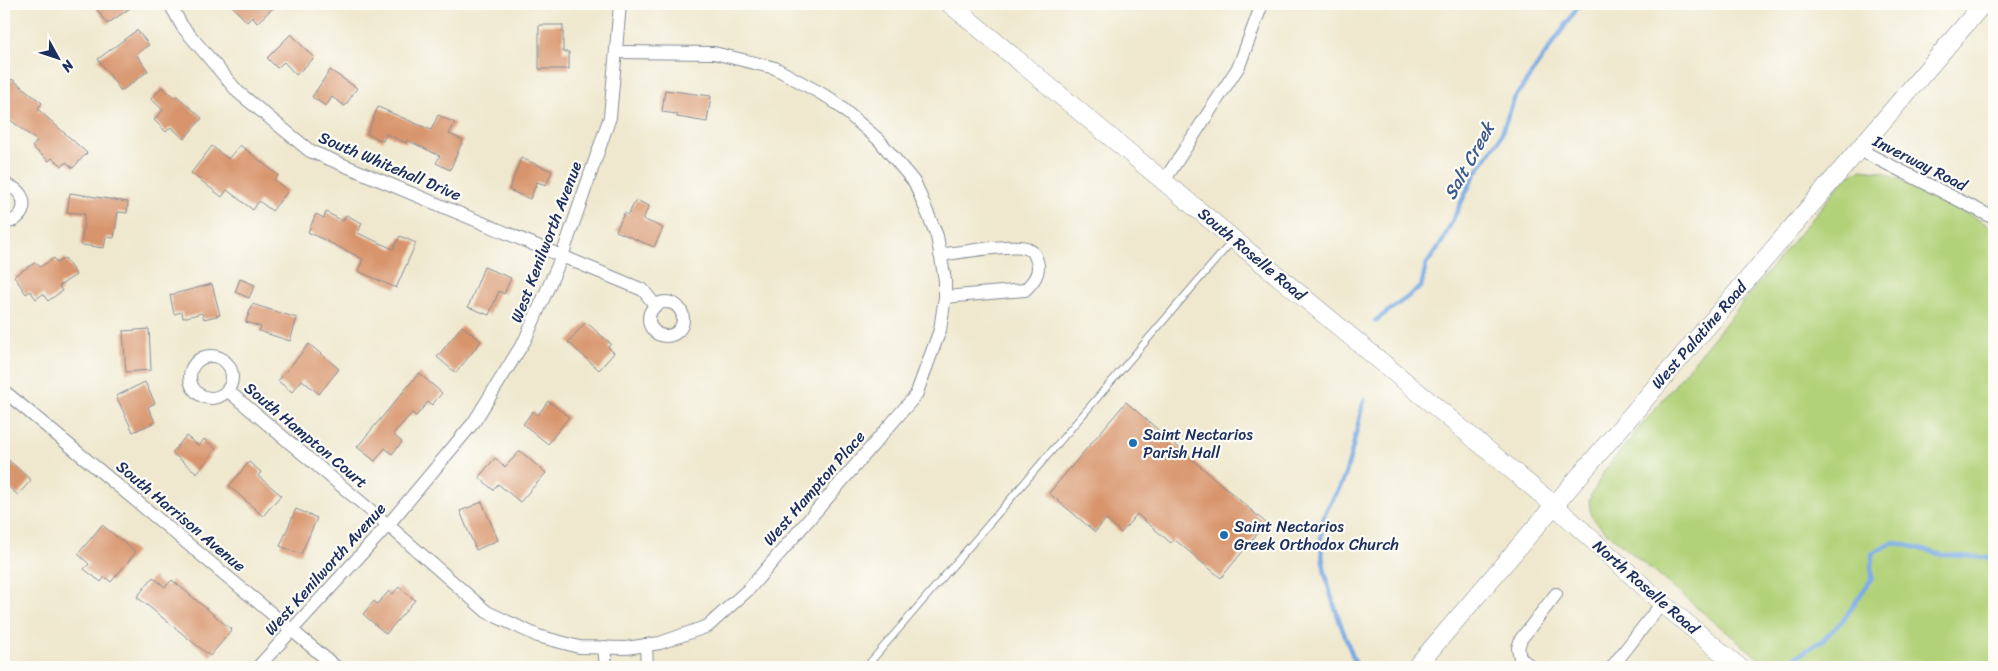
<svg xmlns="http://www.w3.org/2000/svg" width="1998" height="671" font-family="Sriracha,sans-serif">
<rect width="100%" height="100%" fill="#fdfcf7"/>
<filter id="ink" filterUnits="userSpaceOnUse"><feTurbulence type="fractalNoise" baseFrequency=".02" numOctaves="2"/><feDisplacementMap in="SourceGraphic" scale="10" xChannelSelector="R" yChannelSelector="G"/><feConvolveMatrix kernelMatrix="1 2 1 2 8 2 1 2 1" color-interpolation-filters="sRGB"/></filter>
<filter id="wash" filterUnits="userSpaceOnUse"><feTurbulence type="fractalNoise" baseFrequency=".0096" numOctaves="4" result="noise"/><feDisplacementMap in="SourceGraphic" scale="20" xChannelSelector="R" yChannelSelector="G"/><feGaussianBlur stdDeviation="1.12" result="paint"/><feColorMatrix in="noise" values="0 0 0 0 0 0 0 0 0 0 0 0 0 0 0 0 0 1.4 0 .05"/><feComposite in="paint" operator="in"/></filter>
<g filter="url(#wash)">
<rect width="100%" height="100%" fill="#efe8ce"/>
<path fill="#b2d279" stroke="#66806c" d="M 1862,169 L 1884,172 L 1976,218 L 1994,229 L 1994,667 L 1769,667 L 1605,531 L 1591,516 L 1589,500 L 1604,471 L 1846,177 Z"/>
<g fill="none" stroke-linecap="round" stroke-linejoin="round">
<g stroke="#79aae4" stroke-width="4.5">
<path d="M 1375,321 L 1421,287 L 1426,265 L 1442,242 L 1475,174 L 1500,138 L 1514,99 L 1580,4"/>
<path d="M 1783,665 L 1823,640 L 1844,619 L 1872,578 L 1872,554 L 1894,542 L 1943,555 L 1994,558"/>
<path d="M 1357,667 C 1342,628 1313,561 1323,519 C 1327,505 1339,492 1344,478 C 1353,453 1357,425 1364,400"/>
</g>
</g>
<g id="blocks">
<g fill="#d8946c">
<path d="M 93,4 L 136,4 L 107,24 Z"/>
<path d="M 230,4 L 277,4 L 257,23 L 252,17 L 247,22 Z"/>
<path d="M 539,25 L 563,25 L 563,52 L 569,52 L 569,69 L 539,69 Z"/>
<path d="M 137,30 L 149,45 L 136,54 L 148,71 L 121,91 L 98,59 Z"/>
<path d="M 291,34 L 314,58 L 296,75 L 284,62 L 277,68 L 267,58 Z"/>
<path d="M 330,70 L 357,88 L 345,106 L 332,97 L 326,106 L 312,97 Z"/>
<path d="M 12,79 L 42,103 L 38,109 L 42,113 L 87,153 L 73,168 L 66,162 L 63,166 L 52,158 L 49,161 L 32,147 L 37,141 L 4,115 L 4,89 Z"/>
<path d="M 162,87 L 175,98 L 177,96 L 202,118 L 184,139 L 171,127 L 166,132 L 154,120 L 163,110 L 151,99 Z"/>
<path d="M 665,90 L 711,96 L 707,122 L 677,117 L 677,114 L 662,112 Z"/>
<path d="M 378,107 L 431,130 L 438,115 L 455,123 L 449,134 L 463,140 L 450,170 L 436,163 L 440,156 L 407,140 L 406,143 L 386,134 L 383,141 L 367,134 Z"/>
<path d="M 240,145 L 278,175 L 274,180 L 288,191 L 272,211 L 259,201 L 253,210 L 227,190 L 222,197 L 191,173 L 212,146 L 228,159 Z"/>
<path d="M 521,158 L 552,171 L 546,185 L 537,182 L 530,199 L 509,190 Z"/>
<path d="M 70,193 L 128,202 L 127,213 L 118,212 L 114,238 L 106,237 L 104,248 L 81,245 L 85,214 L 67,212 Z"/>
<path d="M 636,200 L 649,206 L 643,219 L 663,228 L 654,247 L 616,231 L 624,213 L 628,215 Z"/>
<path d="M 326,212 L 343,221 L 346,215 L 362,223 L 358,233 L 393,249 L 400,236 L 416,243 L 396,288 L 358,271 L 363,259 L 308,232 L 316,214 L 324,218 Z"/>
<path d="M 54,258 L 57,263 L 65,258 L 76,275 L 59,286 L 62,291 L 48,301 L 43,294 L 36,299 L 30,291 L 26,294 L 14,276 L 36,262 L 40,267 Z"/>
<path d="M 484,267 L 511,278 L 504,294 L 499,291 L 489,315 L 468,307 Z"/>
<path d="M 240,279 L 255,285 L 249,298 L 235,292 Z"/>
<path d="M 212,284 L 220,315 L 204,319 L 202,313 L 183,318 L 182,312 L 174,314 L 170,295 Z"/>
<path d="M 252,304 L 297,318 L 290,341 L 259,331 L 261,327 L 246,322 Z"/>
<path d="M 586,322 L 611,344 L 608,347 L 614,353 L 599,370 L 568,342 Z"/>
<path d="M 462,326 L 481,341 L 456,373 L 437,357 Z"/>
<path d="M 149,329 L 151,370 L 126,372 L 123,331 Z"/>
<path d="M 309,344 L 339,369 L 319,394 L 302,380 L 292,392 L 278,381 Z"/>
<path d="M 419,373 L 442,393 L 432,405 L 428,402 L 416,416 L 412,413 L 393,434 L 402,442 L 392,454 L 385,448 L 375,461 L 357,447 Z"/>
<path d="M 145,382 L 155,403 L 148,407 L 155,422 L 133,432 L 116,396 Z"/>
<path d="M 548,401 L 569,417 L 548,444 L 523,424 L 533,411 L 538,415 Z"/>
<path d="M 1126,402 L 1266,523 L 1221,578 L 1174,539 L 1171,543 L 1137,514 L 1121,533 L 1106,519 L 1095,532 L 1049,493 Z"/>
<path d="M 186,436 L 199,446 L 204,439 L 216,449 L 197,473 L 172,453 Z"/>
<path d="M 520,451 L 546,473 L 520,502 L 498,484 L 493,490 L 479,477 L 495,458 L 505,467 Z"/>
<path d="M 4,456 L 31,480 L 18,495 L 4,483 Z"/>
<path d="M 249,462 L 261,472 L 258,476 L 281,495 L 263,516 L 229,486 Z"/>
<path d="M 482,502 L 498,540 L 476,550 L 460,511 Z"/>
<path d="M 296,509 L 317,518 L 301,554 L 280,546 Z"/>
<path d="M 102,525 L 136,552 L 111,582 L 105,577 L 101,582 L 84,569 L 89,564 L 78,554 Z"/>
<path d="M 153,577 L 165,587 L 172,580 L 232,630 L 210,656 L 137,597 Z"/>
<path d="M 399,587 L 415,600 L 386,634 L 363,614 L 374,601 L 377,604 L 389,591 L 393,594 Z"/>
</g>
</g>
</g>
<g filter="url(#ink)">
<use href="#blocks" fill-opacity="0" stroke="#858c96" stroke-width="1"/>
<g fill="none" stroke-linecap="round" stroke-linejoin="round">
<g stroke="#858c96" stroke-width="8">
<path id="service" d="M 866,667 L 1233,240"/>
</g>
<g stroke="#858c96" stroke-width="14">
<g id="minor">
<path d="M 170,4 L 182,26 L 238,92 L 310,151 L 643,290 L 655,305"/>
<path d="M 1858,149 L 1994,218"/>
<path d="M 1164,181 L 1239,66 L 1262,4"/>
<path d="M 4,185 C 30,189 30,220 4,223"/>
<path d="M 940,255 C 956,253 1018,242 1028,249 C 1034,252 1035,255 1037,261 C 1041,273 1033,282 1025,290 L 945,297"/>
<circle cx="666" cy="319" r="17"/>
<circle cx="211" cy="377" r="21"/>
<path d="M 227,390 L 388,525 L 487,612 L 538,636 L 579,647 L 626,648 L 660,643 L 708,626 L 749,589 L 916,395 L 940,330 L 945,297 L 945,280 L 937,236 L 915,183 L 879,140 L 831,99 L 775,68 L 714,53 L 617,52"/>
<path d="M 4,391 L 336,667"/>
<path d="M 646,645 L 647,667"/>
<path d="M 604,647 L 606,667"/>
<path d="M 258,667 L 388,525 L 474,422 L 525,340 L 562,256 L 610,117 L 620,4"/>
<path d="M 1532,667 L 1520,658 L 1518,648 L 1521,639 L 1556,594"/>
<path d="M 1612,667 L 1662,603"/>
</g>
</g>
<g stroke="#858c96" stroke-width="19">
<g id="secondary">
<path d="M 950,4 L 1554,505 L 1662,603 L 1739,667"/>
<path d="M 1416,667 L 1983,4"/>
</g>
</g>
<use href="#service" stroke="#fff" stroke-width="6"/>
<use href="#minor" stroke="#fff" stroke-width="12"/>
<use href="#secondary" stroke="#fff" stroke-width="18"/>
</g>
</g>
<g fill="#1f6fb2" stroke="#fdfcf7" stroke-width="2">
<circle cx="1133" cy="443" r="5"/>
<circle cx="1224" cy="535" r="5"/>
</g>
<g text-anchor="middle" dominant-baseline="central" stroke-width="4.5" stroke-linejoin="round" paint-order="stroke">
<g font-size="16" fill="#1b2f5e" stroke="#fdfcf7">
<text transform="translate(1920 163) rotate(27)">Inverway Road</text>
<text transform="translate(390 166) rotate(23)">South Whitehall Drive</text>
<text transform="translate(546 242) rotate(-69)">West Kenilworth Avenue</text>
<text transform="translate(1252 254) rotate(40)">South Roselle Road</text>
<text transform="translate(1699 335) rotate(-49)">West Palatine Road</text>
<text transform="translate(306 435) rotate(40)">South Hampton Court</text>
<text transform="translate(814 488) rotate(-49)">West Hampton Place</text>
<text transform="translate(181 516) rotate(40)">South Harrison Avenue</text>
<text transform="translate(325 569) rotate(-48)">West Kenilworth Avenue</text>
<text transform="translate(1646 587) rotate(41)">North Roselle Road</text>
</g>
<g font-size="16" fill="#1b2f5e" stroke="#fdfcf7" text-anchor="start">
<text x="1143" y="434">Saint Nectarios<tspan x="1143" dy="18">Parish Hall</tspan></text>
<text x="1234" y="526">Saint Nectarios<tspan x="1234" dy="18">Greek Orthodox Church</tspan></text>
</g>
<g font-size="18" font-style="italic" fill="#3c5a8d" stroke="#fdfcf7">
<text transform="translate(1469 161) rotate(-61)">Salt Creek</text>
</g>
</g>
<rect width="1998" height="671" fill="none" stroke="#fdfcf7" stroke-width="20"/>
<g transform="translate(58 58) rotate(130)" stroke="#fdfcf7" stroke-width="4" paint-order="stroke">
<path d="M0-4L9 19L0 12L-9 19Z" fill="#1b2f5e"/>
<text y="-8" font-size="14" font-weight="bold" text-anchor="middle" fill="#1b2f5e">N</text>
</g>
</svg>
